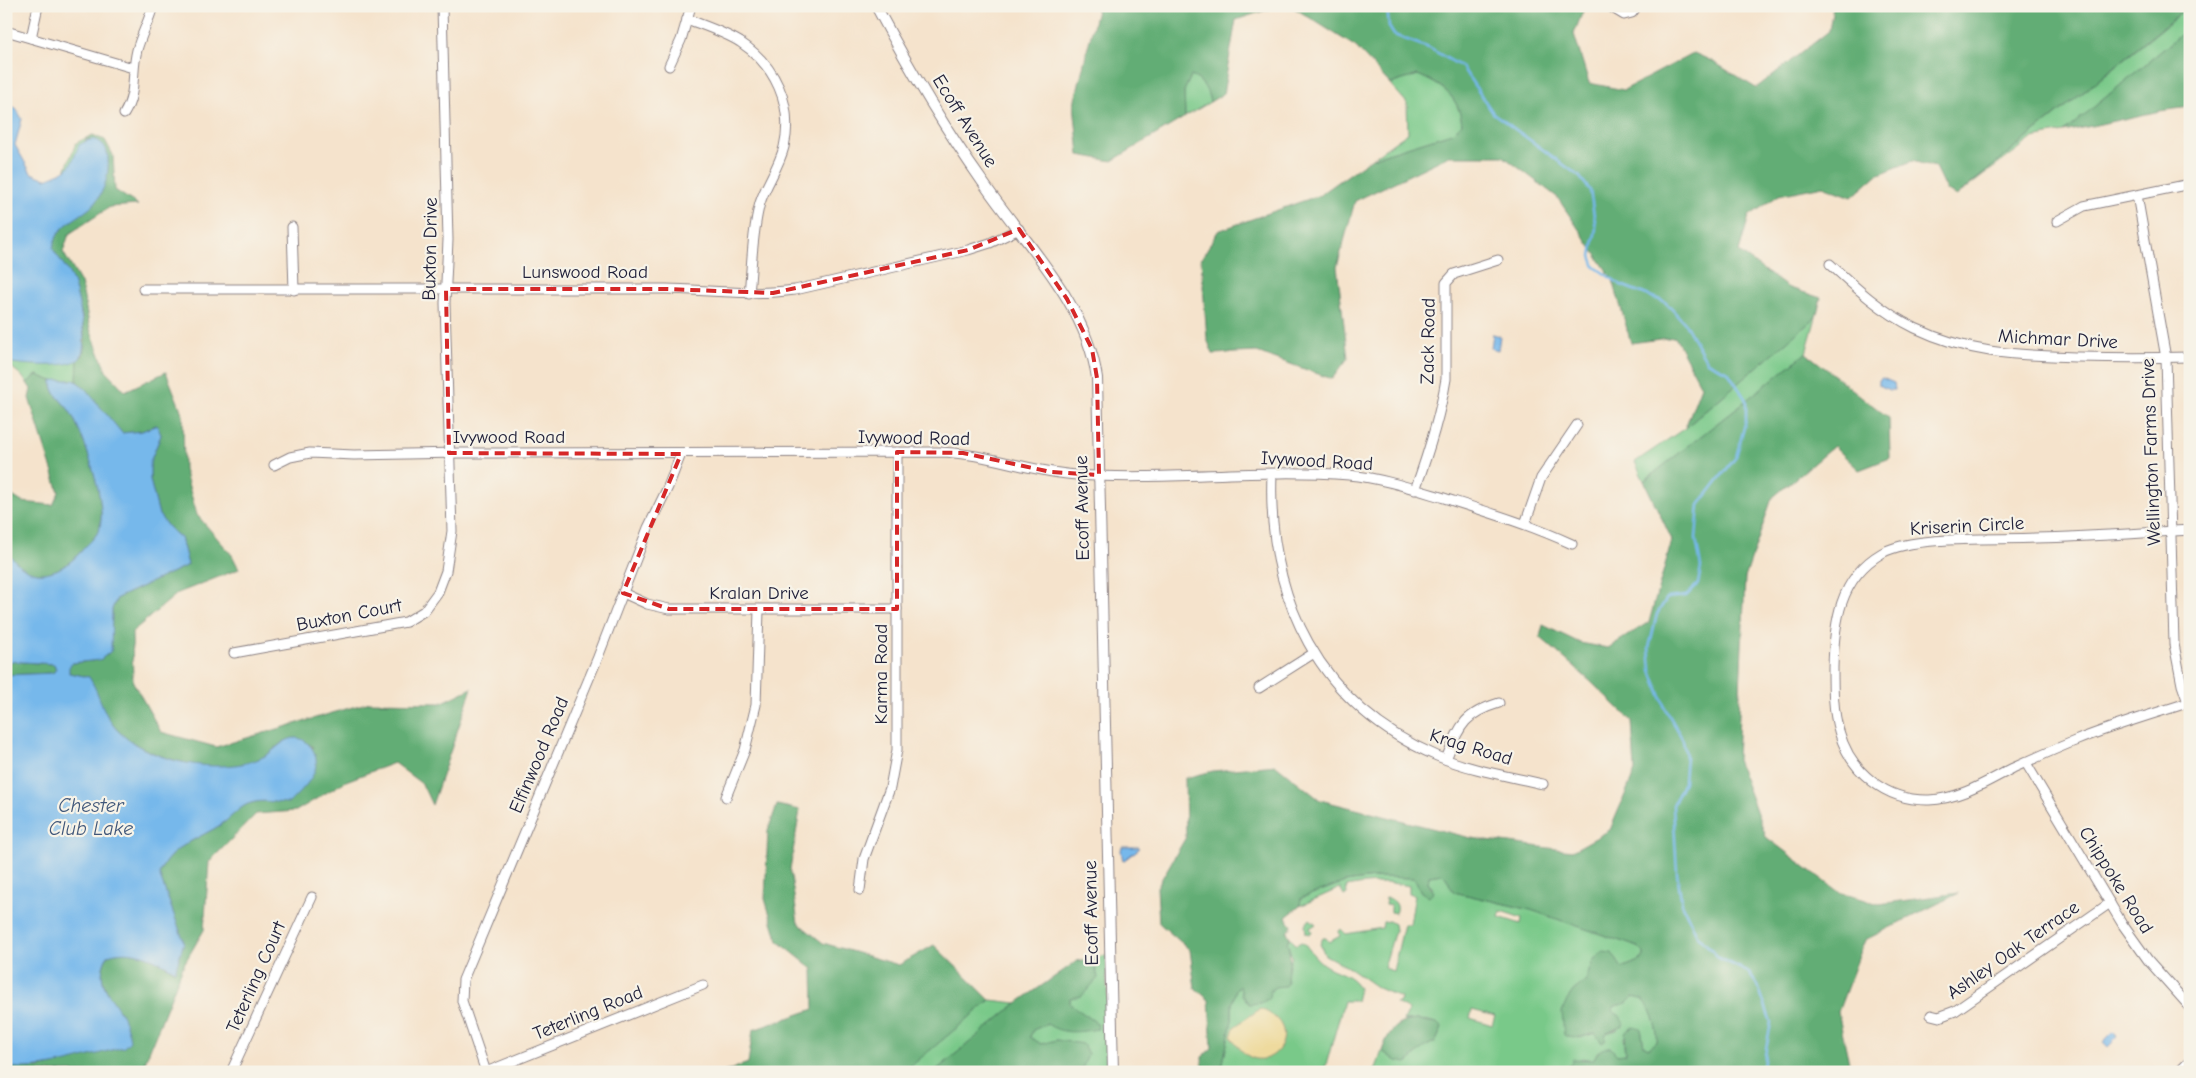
<svg xmlns="http://www.w3.org/2000/svg" width="2196" height="1078" font-family="'Comic Neue',sans-serif">
<rect width="100%" height="100%" fill="#f7f3e8"/>
<filter id="ink" filterUnits="userSpaceOnUse"><feTurbulence type="fractalNoise" baseFrequency=".02" numOctaves="2"/><feDisplacementMap in="SourceGraphic" scale="10" xChannelSelector="R" yChannelSelector="G"/><feConvolveMatrix kernelMatrix="1 2 1 2 8 2 1 2 1" color-interpolation-filters="sRGB"/></filter>
<filter id="wash" filterUnits="userSpaceOnUse"><feTurbulence type="fractalNoise" baseFrequency=".0096" numOctaves="4" result="noise"/><feDisplacementMap in="SourceGraphic" scale="20" xChannelSelector="R" yChannelSelector="G"/><feGaussianBlur stdDeviation="1.12" result="paint"/><feColorMatrix in="noise" values="0 0 0 0 0 0 0 0 0 0 0 0 0 0 0 0 0 1.4 0 .05"/><feComposite in="paint" operator="in"/></filter>
<g filter="url(#wash)">
<rect width="100%" height="100%" fill="#f5e3cc"/>
<g fill="#79c989" stroke="#4e7662" fill-rule="evenodd">
<path d="M 2190,6 L 2190,27 L 2064,132 L 2033,138 L 1956,196 Z"/>
<path d="M 1418,75 C 1442,86 1458,95 1462,123 L 1452,133 L 1372,158 L 1408,133 L 1407,103 L 1390,84 Z"/>
<path d="M 1191,76 C 1203,80 1208,91 1210,102 L 1185,117 L 1184,91 Z"/>
<path d="M 86,138 L 86,141 C 72,148 78,163 65,171 L 76,143 Z"/>
<path d="M 1816,317 L 1806,353 L 1644,481 L 1635,462 L 1685,428 Z"/>
<path d="M 6,355 L 12,363 L 49,364 L 78,360 L 77,382 L 74,380 L 52,381 L 37,375 L 27,383 L 21,375 L 6,363 Z"/>
<path d="M 1443,874 C 1449,880 1449,886 1454,892 L 1531,910 L 1638,947 L 1644,953 L 1644,956 L 1641,960 L 1622,968 L 1618,965 L 1617,960 L 1593,960 L 1586,980 L 1570,994 L 1564,1034 L 1580,1038 L 1595,1033 L 1602,1042 L 1606,1033 L 1617,1030 L 1612,1011 L 1615,1006 L 1626,1003 L 1633,997 C 1637,998 1641,998 1644,1000 C 1651,1006 1659,1034 1657,1042 L 1649,1048 L 1644,1046 L 1641,1029 L 1624,1037 L 1626,1054 L 1617,1055 L 1598,1051 L 1593,1060 L 1582,1058 L 1568,1067 L 1567,1072 L 1373,1072 L 1375,1071 L 1382,1051 L 1396,1061 L 1409,1062 L 1423,1048 L 1436,1041 L 1442,1028 C 1433,1018 1417,1020 1404,1021 L 1409,1010 L 1396,1003 L 1400,1002 L 1401,998 L 1378,988 L 1351,969 L 1325,955 L 1320,944 L 1323,938 L 1326,938 L 1329,942 L 1340,936 L 1339,931 L 1341,929 L 1346,934 L 1382,928 L 1383,922 L 1389,921 L 1394,924 L 1395,930 L 1384,968 L 1393,971 L 1404,924 L 1410,924 L 1415,895 L 1409,893 L 1409,886 C 1388,881 1367,883 1346,887 L 1347,894 L 1344,896 L 1340,888 L 1300,906 L 1301,898 L 1345,882 L 1381,877 L 1414,878 L 1421,892 L 1433,888 L 1428,883 L 1429,876 ZM 1501,911 L 1522,918 L 1521,924 L 1499,917 ZM 1472,1010 L 1495,1016 L 1492,1025 L 1470,1018 Z"/>
<path d="M 1386,898 C 1394,899 1400,905 1396,913 L 1391,912 L 1391,906 L 1385,905 Z"/>
<path d="M 1310,919 L 1316,924 L 1310,928 L 1312,932 L 1309,934 L 1306,933 L 1305,925 Z"/>
<path d="M 1290,937 L 1296,945 L 1301,942 L 1304,943 C 1310,950 1315,958 1323,964 C 1334,972 1354,974 1359,989 L 1356,1001 L 1344,1001 L 1324,1072 L 1221,1072 L 1232,1020 L 1232,1004 L 1236,989 L 1240,985 L 1242,988 L 1271,990 L 1275,987 L 1287,983 L 1287,969 L 1292,957 L 1287,942 Z"/>
<path d="M 1106,955 L 1110,1072 L 1074,1072 L 1083,1067 L 1057,1040 L 1041,1044 L 1030,1037 L 1033,1030 L 1047,1024 L 1097,1023 L 1070,1005 L 1070,998 L 1098,978 L 1093,958 Z"/>
<path d="M 990,1000 L 1017,1003 L 934,1072 L 904,1072 Z"/>
</g>
<g fill="#62ad75" stroke="#426858">
<path d="M 1098,6 L 1278,6 L 1236,20 L 1223,94 L 1210,102 C 1208,91 1203,80 1191,76 L 1184,91 L 1185,117 L 1112,161 L 1079,155 L 1074,104 Z"/>
<path d="M 1291,6 L 1585,6 L 1574,34 L 1589,83 L 1624,90 L 1694,53 L 1712,61 L 1756,88 L 1829,31 L 1833,6 L 2189,6 L 1956,196 L 1946,190 L 1935,167 L 1912,161 L 1877,175 L 1852,197 L 1823,186 L 1779,195 L 1749,216 L 1739,252 L 1787,287 L 1821,298 L 1816,317 L 1685,428 L 1701,386 L 1675,337 L 1631,343 L 1613,280 L 1557,197 L 1503,156 L 1449,156 L 1355,201 L 1337,267 L 1348,358 L 1332,379 L 1257,352 L 1213,354 L 1207,339 L 1201,259 L 1218,231 L 1320,195 L 1372,158 L 1452,133 L 1462,123 C 1458,95 1442,85 1418,75 L 1390,84 L 1356,47 Z"/>
<path d="M 2190,27 L 2190,107 L 2160,111 L 2064,132 Z"/>
<path d="M 93,135 L 105,140 L 113,155 L 115,190 L 138,205 L 110,207 L 69,234 L 63,252 L 81,283 L 90,329 L 106,371 L 125,391 L 166,372 L 183,415 L 184,469 L 197,515 L 232,555 L 239,569 L 178,593 L 132,632 L 133,682 L 161,732 L 216,747 L 370,702 L 441,703 L 472,688 L 432,805 L 422,784 L 394,763 L 346,781 L 296,811 L 256,814 L 209,862 L 204,930 L 184,964 L 141,1072 L 6,1072 L 6,1067 L 39,1068 L 124,1047 C 120,1033 117,1019 112,1005 C 106,985 96,978 108,955 C 131,947 155,958 174,971 L 184,942 L 159,874 C 169,846 200,839 223,823 C 231,817 241,805 251,803 C 263,799 276,803 289,802 L 313,747 C 281,725 280,755 250,763 C 239,766 224,768 213,767 C 182,765 132,751 113,725 C 103,711 96,693 89,677 L 69,673 L 68,667 L 72,663 L 100,660 L 111,651 L 112,609 L 117,598 L 188,565 L 181,538 L 169,528 L 159,515 L 150,480 L 150,462 L 161,435 L 156,425 L 142,431 L 122,433 L 77,382 L 78,360 L 83,355 L 85,341 L 82,316 L 73,281 L 53,249 C 56,228 73,219 90,208 L 89,139 L 86,141 L 86,138 Z"/>
<path d="M 1806,353 L 1889,418 L 1890,458 L 1859,470 L 1834,446 L 1772,498 L 1745,578 L 1737,760 L 1766,837 L 1839,892 L 1879,904 L 1959,893 L 1865,940 L 1838,1012 L 1851,1072 L 1567,1072 L 1573,1059 L 1593,1060 C 1598,1051 1601,1047 1611,1048 L 1617,1055 L 1626,1054 L 1625,1032 L 1633,1027 L 1641,1029 L 1644,1046 L 1649,1048 L 1657,1042 C 1659,1034 1651,1006 1644,1001 C 1641,998 1637,998 1633,997 L 1627,1003 L 1615,1006 L 1612,1011 L 1619,1015 L 1624,1022 L 1623,1026 L 1606,1033 L 1605,1041 L 1602,1043 L 1595,1033 C 1583,1036 1575,1041 1564,1035 L 1562,1012 L 1570,994 L 1586,980 L 1593,960 L 1603,952 L 1612,953 L 1622,968 L 1641,960 L 1644,956 L 1644,953 L 1638,947 L 1531,910 L 1454,892 C 1449,886 1449,880 1443,874 L 1429,876 L 1428,883 L 1434,892 L 1429,897 L 1421,892 L 1414,878 L 1381,877 L 1345,882 L 1301,898 L 1300,906 L 1286,917 L 1292,926 L 1287,932 L 1290,937 L 1287,942 C 1293,960 1287,965 1287,983 L 1285,986 L 1275,987 L 1271,990 L 1270,998 L 1261,1003 L 1249,1004 L 1242,995 L 1240,986 L 1236,989 L 1232,1004 L 1232,1020 L 1221,1072 L 1203,1072 L 1202,1057 L 1212,1048 L 1209,1000 L 1195,988 L 1190,950 L 1159,923 L 1157,887 L 1186,837 L 1185,778 L 1213,771 L 1276,765 L 1320,800 L 1471,838 L 1572,851 L 1610,830 L 1635,771 L 1632,721 L 1590,681 L 1540,637 L 1543,625 L 1580,643 L 1608,648 L 1649,622 L 1672,540 L 1644,481 Z"/>
<path d="M 37,375 L 52,381 C 51,395 64,402 71,413 C 83,434 109,506 99,529 C 97,536 90,542 85,547 C 74,560 62,571 44,573 C 28,575 16,563 6,551 L 6,492 L 22,502 L 53,505 L 59,492 L 29,398 L 31,389 L 27,383 Z"/>
<path d="M 6,661 L 54,664 L 56,669 L 53,673 L 6,675 Z"/>
<path d="M 777,805 L 800,810 L 790,869 L 798,923 L 823,943 L 899,965 L 934,945 L 990,1000 L 904,1072 L 724,1072 L 748,1063 L 753,1030 L 814,1009 L 813,969 L 778,941 L 765,899 L 768,830 Z"/>
<path d="M 1093,958 L 1098,978 L 1082,996 L 1070,998 L 1070,1004 L 1097,1023 L 1098,1029 C 1078,1032 1064,1035 1047,1024 L 1033,1030 L 1030,1037 L 1041,1044 L 1057,1040 L 1083,1044 L 1088,1054 L 1083,1067 L 1074,1072 L 934,1072 L 1017,1003 L 1077,961 Z"/>
<path d="M 1418,1020 L 1437,1023 L 1442,1028 L 1436,1041 L 1423,1048 L 1407,1063 L 1396,1061 L 1382,1051 C 1389,1031 1396,1021 1418,1020 Z"/>
</g>
<path fill="#eeda9e" stroke="#887e6c" d="M 1260,1009 C 1309,1027 1271,1078 1243,1052 C 1239,1047 1234,1043 1231,1037 L 1234,1027 Z"/>
<g fill="#76b8eb" stroke="#4c6d93">
<path d="M 6,104 L 16,108 L 22,119 L 15,145 L 31,173 L 46,179 C 71,169 70,169 79,145 C 86,141 93,137 100,142 C 107,147 108,154 108,162 C 109,178 102,197 90,208 C 74,221 56,226 53,249 C 59,259 69,270 73,282 C 78,295 91,352 78,360 C 65,368 27,365 12,363 L 6,355 Z"/>
<path d="M 1493,334 L 1500,336 L 1498,350 L 1491,348 Z"/>
<path d="M 1882,378 L 1894,383 L 1895,390 L 1889,390 L 1879,385 L 1879,380 Z"/>
<path d="M 57,380 L 74,380 L 83,386 L 122,433 L 142,431 L 157,425 L 161,435 L 150,462 L 150,480 L 159,515 L 169,528 L 181,538 L 188,565 L 117,598 L 112,609 L 111,651 L 100,660 L 72,663 L 69,667 L 69,673 L 89,677 C 99,692 102,711 113,725 C 141,762 225,778 265,756 C 276,750 287,734 301,739 C 306,741 312,747 314,752 C 323,773 302,789 289,803 C 276,803 263,799 251,803 C 241,805 231,818 223,823 C 200,839 169,846 159,874 L 184,942 L 175,971 C 155,958 131,947 108,955 C 93,982 110,994 122,1015 C 126,1024 129,1032 130,1041 L 124,1047 C 85,1056 47,1072 6,1067 L 6,675 L 53,673 L 56,669 L 54,664 L 6,661 L 6,551 C 16,563 28,575 44,573 C 62,571 74,560 85,547 C 90,542 97,536 99,529 C 109,506 83,434 71,413 C 64,401 51,395 52,381 Z"/>
<path d="M 1123,847 L 1139,847 L 1140,848 L 1123,861 L 1121,850 Z"/>
<path d="M 2113,1032 L 2118,1037 L 2108,1047 L 2103,1042 Z"/>
</g>
<g fill="none" stroke-linecap="round" stroke-linejoin="round">
<path stroke="#76b8eb" stroke-width="2.5" d="M 1387,6 L 1389,27 L 1394,35 L 1429,48 L 1462,67 L 1493,113 L 1579,176 L 1590,190 L 1596,228 L 1591,256 L 1595,267 L 1621,285 L 1665,302 L 1684,322 L 1707,362 L 1728,372 L 1746,400 L 1746,420 L 1736,457 L 1699,505 L 1696,538 L 1701,567 L 1698,584 L 1686,596 L 1667,598 L 1657,614 L 1649,648 L 1651,670 L 1665,708 L 1683,740 L 1686,756 L 1684,782 L 1673,805 L 1677,873 L 1682,904 L 1697,935 L 1719,958 L 1748,972 L 1758,986 L 1771,1022 L 1762,1072"/>
</g>
</g>
<g filter="url(#ink)">
<g fill="none" stroke-linecap="round" stroke-linejoin="round">
<g stroke="#8c8284" stroke-width="11">
<g id="minor">
<path d="M 1609,6 L 1624,15 L 1632,13 L 1637,6"/>
<path d="M 687,19 C 705,26 724,32 740,42 C 775,65 794,105 784,147 C 779,167 766,184 760,203 C 752,232 752,265 749,294"/>
<path d="M 6,31 L 133,68"/>
<path d="M 31,38 L 38,6"/>
<path d="M 669,66 L 681,40 L 691,6"/>
<path d="M 124,114 C 137,93 131,74 137,50 C 141,35 149,21 153,6"/>
<path d="M 2137,195 L 2166,358 L 2174,644 L 2182,685 L 2190,708"/>
<path d="M 2057,221 L 2084,206 L 2190,184"/>
<path d="M 292,227 L 294,290"/>
<path d="M 1830,264 C 1856,288 1882,312 1915,328 C 1972,355 2018,355 2079,357 C 2116,358 2153,358 2190,357"/>
<path d="M 143,289 L 666,289 C 709,290 751,296 795,290 L 968,250 L 990,243 L 1019,229"/>
<path d="M 274,465 L 290,457 L 310,453 L 354,455 L 459,453 L 939,452 C 986,453 1030,472 1077,475 C 1167,481 1259,468 1349,475 C 1381,478 1414,489 1444,498 C 1488,512 1531,525 1572,544"/>
<path d="M 1272,474 C 1267,598 1319,706 1437,756 C 1470,770 1508,776 1543,784"/>
<path d="M 1415,490 C 1428,454 1440,416 1446,379 L 1446,283 L 1454,274 L 1498,260"/>
<path d="M 1525,524 L 1541,478 L 1577,425"/>
<path d="M 623,593 L 647,604 L 669,609 L 897,609"/>
<path d="M 234,653 L 406,622 L 424,611 L 438,592 L 446,571 L 452,531 L 445,303 L 448,240 L 442,6"/>
<path d="M 1259,688 L 1314,653"/>
<path d="M 2187,703 C 2150,715 2112,726 2075,741 C 2055,749 2033,759 2013,768 C 1986,782 1960,799 1929,800 C 1886,801 1850,772 1839,731 C 1833,711 1833,689 1833,668 C 1834,623 1839,578 1882,553 C 1915,535 1996,540 2035,538 C 2087,537 2138,533 2190,530"/>
<path d="M 1446,759 C 1460,726 1463,714 1499,703"/>
<path d="M 2026,763 L 2123,925 L 2148,960 L 2190,1007"/>
<path d="M 726,797 L 745,750 L 756,705 L 759,610"/>
<path d="M 860,890 L 864,859 L 890,788 L 897,750 L 897,452"/>
<path d="M 1931,1015 L 1939,1017 L 1955,1011 L 2110,903"/>
<path d="M 231,1072 L 312,897"/>
<path d="M 486,1072 L 462,1001 L 463,980 L 598,657 L 648,528 L 668,487 L 681,454"/>
<path d="M 486,1072 L 703,985"/>
<path d="M 2179,1072 L 2190,1061"/>
</g>
</g>
<g stroke="#8c8284" stroke-width="12">
<path id="tertiary" d="M 876,6 C 908,66 943,126 982,181 C 1024,243 1086,301 1097,378 L 1113,1072"/>
</g>
<use href="#minor" stroke="#fff" stroke-width="9"/>
<use href="#tertiary" stroke="#fff" stroke-width="10"/>
</g>
</g>
<path fill="none" stroke="#d62828" stroke-width="4" stroke-dasharray="10 6" stroke-linejoin="round" d="M 1019,229 L 1067,299 L 1092,349 L 1097,378 L 1099,475 L 1051,472 L 963,453 L 897,452 L 897,609 L 669,609 L 623,593 L 681,454 L 449,453 L 446,289 L 666,289 L 773,293 L 968,250 Z"/>
<g text-anchor="middle" dominant-baseline="central" stroke-width="4.5" stroke-linejoin="round" paint-order="stroke">
<g font-size="19" fill="#22223b" stroke="#f7f3e8">
<text transform="translate(965 121) rotate(58)">Ecoff Avenue</text>
<text transform="translate(430 249) rotate(-89)">Buxton Drive</text>
<text x="585" y="272">Lunswood Road</text>
<text transform="translate(2058 339) rotate(3)">Michmar Drive</text>
<text transform="translate(1428 341) rotate(-89)">Zack Road</text>
<text x="509" y="437">Ivywood Road</text>
<text transform="translate(914 438) rotate(1)">Ivywood Road</text>
<text transform="translate(2151 452) rotate(-92)">Wellington Farms Drive</text>
<text transform="translate(1317 461) rotate(3)">Ivywood Road</text>
<text transform="translate(1082 508) rotate(-91)">Ecoff Avenue</text>
<text transform="translate(1967 526) rotate(-3)">Kriserin Circle</text>
<text x="759" y="593">Kralan Drive</text>
<text transform="translate(349 615) rotate(-11)">Buxton Court</text>
<text transform="translate(881 674) rotate(-90)">Karma Road</text>
<text transform="translate(1471 747) rotate(17)">Krag Road</text>
<text transform="translate(539 755) rotate(-67)">Elfinwood Road</text>
<text transform="translate(2116 880) rotate(58)">Chippoke Road</text>
<text transform="translate(1091 913) rotate(-91)">Ecoff Avenue</text>
<text transform="translate(2013 950) rotate(-35)">Ashley Oak Terrace</text>
<text transform="translate(256 977) rotate(-66)">Teterling Court</text>
<text transform="translate(588 1013) rotate(-22)">Teterling Road</text>
</g>
<g font-size="20" font-style="italic" fill="#3f5679" stroke="#f7f3e8">
<text x="91" y="805">Chester<tspan x="91" dy="23">Club Lake</tspan></text>
</g>
</g>
<rect width="2196" height="1078" fill="none" stroke="#f7f3e8" stroke-width="25"/>
</svg>
